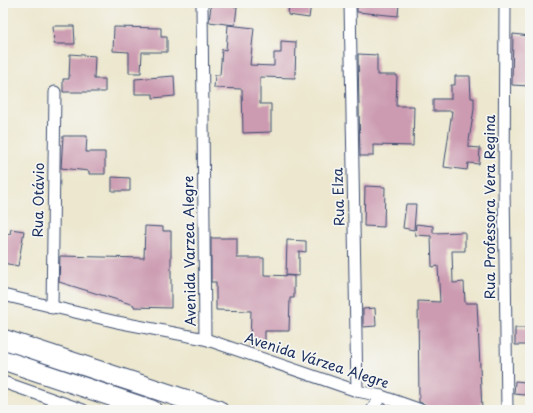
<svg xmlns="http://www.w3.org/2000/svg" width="533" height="413" font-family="'Playpen Sans',sans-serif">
<rect width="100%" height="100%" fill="#f6f6f2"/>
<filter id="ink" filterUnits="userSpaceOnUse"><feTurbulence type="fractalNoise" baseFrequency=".025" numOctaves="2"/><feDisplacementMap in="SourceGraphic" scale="8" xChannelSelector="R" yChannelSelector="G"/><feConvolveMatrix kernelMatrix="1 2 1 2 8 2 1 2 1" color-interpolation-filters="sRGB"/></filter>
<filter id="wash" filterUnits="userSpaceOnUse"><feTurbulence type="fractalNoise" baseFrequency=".012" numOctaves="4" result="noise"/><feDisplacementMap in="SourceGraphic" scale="16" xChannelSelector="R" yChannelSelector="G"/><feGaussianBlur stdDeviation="0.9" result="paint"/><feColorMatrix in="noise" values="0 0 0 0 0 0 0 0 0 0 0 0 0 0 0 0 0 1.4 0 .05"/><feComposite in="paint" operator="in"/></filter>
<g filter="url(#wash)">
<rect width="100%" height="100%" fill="#ece7ce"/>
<g id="blocks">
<g fill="#cc9bb1">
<path d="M 289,3 L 311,3 L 309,18 L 288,15 Z"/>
<path d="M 357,3 L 399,3 L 398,16 L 357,12 Z"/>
<path d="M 211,5 L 237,7 L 235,25 L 209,22 Z"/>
<path d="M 228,25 L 254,28 L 250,65 L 274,66 L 274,53 L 281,53 L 281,41 L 296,42 L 295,78 L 260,77 L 260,104 L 271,104 L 271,132 L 243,133 L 242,89 L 214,88 L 215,75 L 220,75 L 222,49 L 226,50 Z"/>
<path d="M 53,26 L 74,26 L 75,44 L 54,44 Z"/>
<path d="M 114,27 L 161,28 L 161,37 L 167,37 L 167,52 L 142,52 L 141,73 L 129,73 L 129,52 L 113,51 Z"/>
<path d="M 513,34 L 530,36 L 530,86 L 512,85 Z"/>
<path d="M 70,54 L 95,56 L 94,79 L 105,79 L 105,92 L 63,92 L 63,79 L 69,79 Z"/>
<path d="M 358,54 L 377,55 L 377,75 L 397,75 L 396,106 L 414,106 L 413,146 L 373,145 L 373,156 L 360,156 Z"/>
<path d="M 174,76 L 175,96 L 153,98 L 153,94 L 135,94 L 135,79 Z"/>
<path d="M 455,76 L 470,76 L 471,98 L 474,98 L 474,109 L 468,147 L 480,148 L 479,164 L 468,163 L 467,170 L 444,167 L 452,111 L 433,111 L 433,99 L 451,99 L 451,85 L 455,85 Z"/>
<path d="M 63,136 L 87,136 L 86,152 L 105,152 L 105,174 L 89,174 L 89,171 L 61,168 Z"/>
<path d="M 112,177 L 130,178 L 130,191 L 112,191 Z"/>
<path d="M 365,186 L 385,187 L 384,227 L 364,226 Z"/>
<path d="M 406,204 L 416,204 L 414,230 L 403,228 Z"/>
<path d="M 416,224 L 433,226 L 433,233 L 465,232 L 465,251 L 452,251 L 453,283 L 464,282 L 465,303 L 477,303 L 482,410 L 438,410 L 419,402 L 418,301 L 440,302 L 438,266 L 432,267 L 431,236 L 415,235 Z"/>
<path d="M 145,226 L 163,227 L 163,231 L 171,231 L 171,308 L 134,307 L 134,305 L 59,282 L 60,256 L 144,258 Z"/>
<path d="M 11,229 L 24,231 L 18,266 L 3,263 L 3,232 L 10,234 Z"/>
<path d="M 211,238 L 237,238 L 237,258 L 264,258 L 264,275 L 294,276 L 294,298 L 290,298 L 289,331 L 265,331 L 265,346 L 250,346 L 251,311 L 216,310 L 216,282 L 211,282 Z"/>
<path d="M 287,240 L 306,241 L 306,252 L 299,251 L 299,276 L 286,275 Z"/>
<path d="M 375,308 L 376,326 L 363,327 L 363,309 Z"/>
<path d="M 515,328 L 530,328 L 530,340 L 528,340 L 528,345 L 515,345 Z"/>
<path d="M 515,381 L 526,382 L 525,395 L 514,394 Z"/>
</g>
</g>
</g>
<g filter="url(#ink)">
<use href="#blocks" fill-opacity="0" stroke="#3a4b6f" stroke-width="1"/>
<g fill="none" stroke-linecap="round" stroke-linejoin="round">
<g stroke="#3a4b6f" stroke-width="13">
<g id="minor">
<path d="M 350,3 L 357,391"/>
<path d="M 505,3 L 504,186 L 507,410"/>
<path d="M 202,4 L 205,339"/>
<path d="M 3,295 L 117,322 L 205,339 L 357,391 L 381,396 L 421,410"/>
<path d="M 52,308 L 55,92"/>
<path d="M 3,382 L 83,410"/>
<path d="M 372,410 L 381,396"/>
</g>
</g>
<g stroke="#3a4b6f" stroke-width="21">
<g id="trunk">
<path d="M 3,339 L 218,410"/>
<path d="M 3,360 L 152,410"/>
</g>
</g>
<use href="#minor" stroke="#fff" stroke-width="11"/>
<use href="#trunk" stroke="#fff" stroke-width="19"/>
</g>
</g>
<g text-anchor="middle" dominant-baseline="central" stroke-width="3.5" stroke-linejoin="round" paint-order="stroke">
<g font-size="14" fill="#1b2f5e" stroke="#f6f6f2">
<text transform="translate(338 197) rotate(-92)">Rua Elza</text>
<text transform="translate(38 200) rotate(-89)">Rua Otávio</text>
<text transform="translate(489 207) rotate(-90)">Rua Professora Vera Regina</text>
<text transform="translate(189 251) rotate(-91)">Avenida Varzea Alegre</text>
<text transform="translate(317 360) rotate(18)">Avenida Várzea Alegre</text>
</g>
</g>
<rect width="533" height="413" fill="none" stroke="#f6f6f2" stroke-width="16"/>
</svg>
